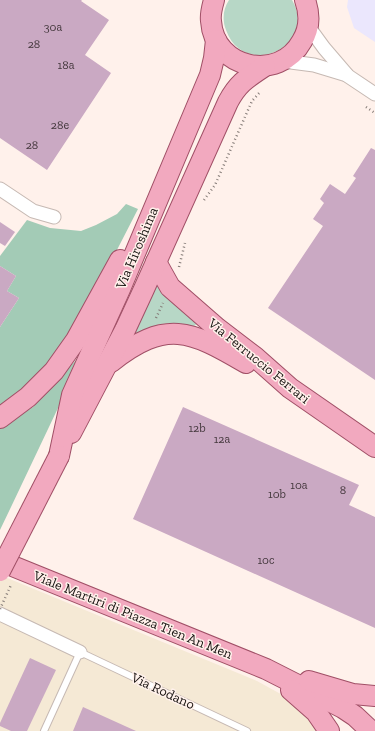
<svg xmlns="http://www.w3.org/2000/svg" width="375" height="731" font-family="'Zilla Slab',serif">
<rect width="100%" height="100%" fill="#fff1eb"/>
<path fill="#ebe7fd" d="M 348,0 L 375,0 L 375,42 L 354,28 L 347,7 Z"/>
<path fill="#f5e9d5" d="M 0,575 L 257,681 L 288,698 L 322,731 L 0,731 Z"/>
<g fill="#b7d7c6">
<path d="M 229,0 L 292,0 C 319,46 244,81 226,30 C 222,20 223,9 229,0 Z"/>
<path d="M 156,273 C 165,298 175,306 195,322 L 196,325 L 191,327 L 178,323 L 160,324 L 127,337 Z"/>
</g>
<g fill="#a3cbb6">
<path d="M 126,204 L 138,209 L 101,281 L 70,334 L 37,379 L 0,410 L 0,327 L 19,298 L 7,291 L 16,276 L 0,266 L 0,256 L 27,220 L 50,228 L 81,231 L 96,225 L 117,214 Z"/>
<path d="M 86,349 L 11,507 L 0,530 L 0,427 L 33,407 Z"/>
</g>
<g fill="#caa9c3">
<path d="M 0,0 L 82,0 L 81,1 L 109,20 L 85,55 L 111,73 L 47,170 L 0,138 Z"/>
<path d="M 371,148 L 375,150 L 375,380 L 268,308 L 323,226 L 313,219 L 324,203 L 320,199 L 330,184 L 345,194 L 356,178 L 353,176 Z"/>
<path d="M 0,222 L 15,232 L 5,246 L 0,243 Z"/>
<path d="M 0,266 L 16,276 L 7,291 L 19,298 L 0,327 Z"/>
<path d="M 183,407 L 359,485 L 349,505 L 375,517 L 375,628 L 133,519 Z"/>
<path d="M 30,658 L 56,670 L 27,731 L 11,731 L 0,726 L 0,723 Z"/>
<path d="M 83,707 L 136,731 L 73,731 Z"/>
</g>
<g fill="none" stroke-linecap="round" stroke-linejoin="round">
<g stroke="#c6b9b3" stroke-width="8">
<path id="lane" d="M 44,731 L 80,652 L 247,731"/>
</g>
<g stroke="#c6b9b3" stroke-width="15">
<g id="street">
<path d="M 308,26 L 324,48 L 348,76 L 375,94"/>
<path d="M 283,61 L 314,65 L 347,75"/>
<path d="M 0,189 L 33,211 L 54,217"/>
<path d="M 0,614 L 80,652"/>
</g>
</g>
<g stroke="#a04f66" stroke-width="22">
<g id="primary">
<path d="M 214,0 C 212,7 210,14 211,21 C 214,69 279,83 302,41 C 310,28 310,14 305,0"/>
<path d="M 156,262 L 170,287 L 217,328 L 255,357 L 290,388 L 375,447"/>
<path d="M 111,362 C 166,319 190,330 246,363"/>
<path d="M 0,418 L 28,397 L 54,371 L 76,340 L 120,260"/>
<path d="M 71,433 L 125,330 L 144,289 L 228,102 C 238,83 247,78 265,66"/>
<path d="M 59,456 L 72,395 L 120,289 L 210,75 L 214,58 L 216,40"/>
<path d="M 0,561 L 266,669 L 343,708 L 355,716 L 371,731"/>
<path d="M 309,681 L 353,694 L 375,696"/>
<path d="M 291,690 L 316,712 L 329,731"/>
</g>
</g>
<g stroke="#857c78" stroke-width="2.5" stroke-dasharray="1 3" stroke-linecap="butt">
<path d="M 366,107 L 375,113"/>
<path d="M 204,200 L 215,185 L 252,101 L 260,92"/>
<path d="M 179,267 L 185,243"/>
<path d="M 156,318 L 163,303"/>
</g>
<use href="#lane" stroke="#fff" stroke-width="6"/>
<use href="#street" stroke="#fff" stroke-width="13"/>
<use href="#primary" stroke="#f2a9bf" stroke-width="20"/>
<g stroke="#a04f66" stroke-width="22" stroke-linecap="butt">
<path id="primary-bridge" d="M 0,571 L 59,456"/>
</g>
<path stroke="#857c78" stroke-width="2.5" stroke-dasharray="1 3" stroke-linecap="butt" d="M 0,609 L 11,585"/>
<use href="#primary-bridge" stroke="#f2a9bf" stroke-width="20"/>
</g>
<g text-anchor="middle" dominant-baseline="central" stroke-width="3" stroke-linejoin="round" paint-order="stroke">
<g font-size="12" fill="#44383d">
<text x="53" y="27">30a</text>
<text x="34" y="44">28</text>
<text x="66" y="65">18a</text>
<text x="60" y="125">28e</text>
<text x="32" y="145">28</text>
<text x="197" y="428">12b</text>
<text x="222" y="439">12a</text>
<text x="299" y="485">10a</text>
<text x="343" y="490">8</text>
<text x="277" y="494">10b</text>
<text x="266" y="560">10c</text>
</g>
<g font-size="14" fill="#171210" stroke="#fff1eb">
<text transform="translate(137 248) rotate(-67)">Via Hiroshima</text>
<text transform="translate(259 361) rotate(39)">Via Ferruccio Ferrari</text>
<text transform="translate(133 615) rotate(22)">Viale Martiri di Piazza Tien An Men</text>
<text transform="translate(163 691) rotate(25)">Via Rodano</text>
</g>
</g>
</svg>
